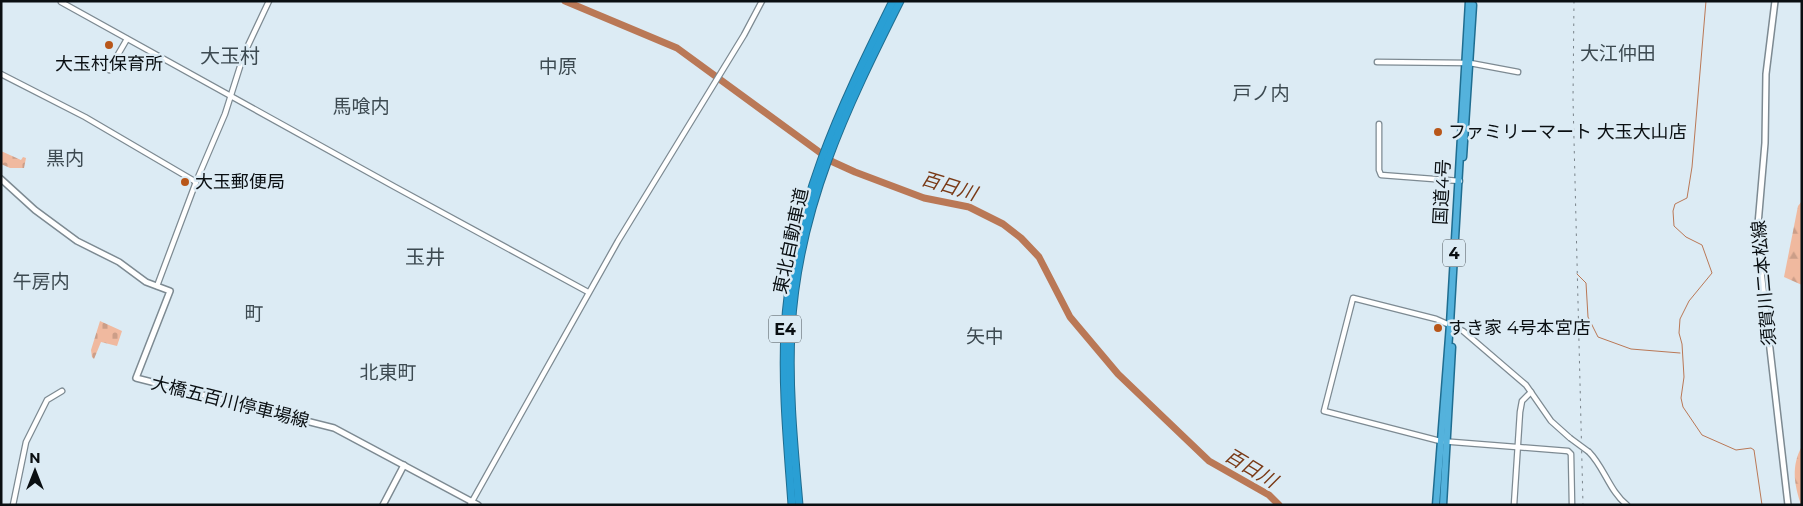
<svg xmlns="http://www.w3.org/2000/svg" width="1803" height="506" font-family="Montserrat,'Noto Sans JP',sans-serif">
<defs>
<pattern id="forest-firs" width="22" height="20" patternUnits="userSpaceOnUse" patternTransform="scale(1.25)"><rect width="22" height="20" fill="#f0b99f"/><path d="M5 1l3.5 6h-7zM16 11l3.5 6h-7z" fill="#cc9e88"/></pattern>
<pattern id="cemetery-stones" width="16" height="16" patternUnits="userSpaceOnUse" patternTransform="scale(1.25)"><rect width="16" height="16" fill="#f0b99f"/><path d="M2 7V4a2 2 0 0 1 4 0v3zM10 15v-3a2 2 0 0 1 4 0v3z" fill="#cc9e88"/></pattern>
</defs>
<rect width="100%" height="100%" fill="#dcebf4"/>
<g fill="url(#forest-firs)">
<path d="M 1802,201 L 1802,285 L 1784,277 L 1798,206 Z"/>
<path d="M 1802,446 L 1802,505 L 1801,505 C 1794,484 1791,466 1802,446 Z"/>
</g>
<g fill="url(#cemetery-stones)">
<path d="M 1,151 L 21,160 L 23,157 L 26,158 L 24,168 L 10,168 L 1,164 Z"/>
<path d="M 100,321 L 122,331 L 117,346 L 101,342 L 94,359 L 92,357 L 91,350 Z"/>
</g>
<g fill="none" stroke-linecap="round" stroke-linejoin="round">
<g stroke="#ba7856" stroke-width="1">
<path d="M 1706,1 L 1692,167 L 1687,198 L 1675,204 L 1673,211 L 1674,226 L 1686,237 L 1702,245 L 1712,273 L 1689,301 L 1680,319 L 1679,333 L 1682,344 L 1684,377 L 1681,398 L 1683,407 L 1702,435 L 1736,450 L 1751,448 L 1754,450 L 1762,505"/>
<path d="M 1577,274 L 1586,283 L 1588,317 L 1598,337 L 1631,349 L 1680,353"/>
</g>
<path stroke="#ba7856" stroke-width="7" d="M 565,1 L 677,48 L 833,162 L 855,172 L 924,198 L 969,207 L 1003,224 L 1021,238 L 1039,257 L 1070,317 L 1118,374 L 1209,461 L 1269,495 L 1279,505"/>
<g stroke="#7d8a92" stroke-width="7">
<g id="tertiary">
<path d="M 61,2 L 395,187 L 588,292"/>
<path d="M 1377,62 L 1470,63 L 1518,72"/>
<path d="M 109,70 L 127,39"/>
<path d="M 1,74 L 85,117 L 196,182"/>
<path d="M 1379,124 L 1379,170 L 1381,175 L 1460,181"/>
<path d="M 157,286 L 196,182 L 225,114 L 244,54 L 269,1"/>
<path d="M 1570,438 L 1551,421 L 1526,385 L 1463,331 L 1436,319 L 1353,298 L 1324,411 L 1440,441 L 1568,451 L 1571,454 L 1572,505"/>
<path d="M 1589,452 C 1604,467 1610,492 1627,505"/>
<path d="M 13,505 L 26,442 L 47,400 L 62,391"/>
<path d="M 470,505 L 618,241 L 744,35 L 762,1"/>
<path d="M 1514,505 L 1520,412 L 1522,401 L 1531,392"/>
</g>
</g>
<g stroke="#7d8a92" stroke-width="8">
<g id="secondary">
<path d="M 1775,1 L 1766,74 L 1765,143 L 1757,236 L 1788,505"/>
<path d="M 1,179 L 35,210 L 77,241 L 119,262 L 146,282 L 170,291 L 136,378 L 334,428 L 478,505"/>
<path d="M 383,505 L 404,465"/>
</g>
</g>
<g stroke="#1f6d90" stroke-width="9">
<g id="trunk">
<path d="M 1463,157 L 1473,5"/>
<path d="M 1436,505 L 1450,324 L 1469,1"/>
<path d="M 1443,505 L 1452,347"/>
</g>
</g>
<g stroke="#1f6d90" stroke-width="9">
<g id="motorway">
<path d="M 792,505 C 788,447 782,389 785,330 C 792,207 839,110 893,1"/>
<path d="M 799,505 C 794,447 788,389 791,330 C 798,207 846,109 900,1"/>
</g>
</g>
<use href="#tertiary" stroke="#fff" stroke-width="4.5"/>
<use href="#secondary" stroke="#fff" stroke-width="5"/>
<use href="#trunk" stroke="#54b2dc" stroke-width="6"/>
<use href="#motorway" stroke="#2a9fd4" stroke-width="7"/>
<path stroke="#79838a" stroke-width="1" stroke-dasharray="2.5 5" stroke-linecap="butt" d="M 1574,1 L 1573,99 L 1583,505"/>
<g stroke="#7d8a92" stroke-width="7" stroke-linecap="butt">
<path id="tertiary-bridge" d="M 1570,438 L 1589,452"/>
</g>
<use href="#tertiary-bridge" stroke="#fff" stroke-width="4.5"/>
</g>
<g fill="#b85619" stroke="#dcebf4" stroke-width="2">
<circle cx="109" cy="45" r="5"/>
<circle cx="1438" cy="132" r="5"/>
<circle cx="185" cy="182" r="5"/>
<circle cx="1438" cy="328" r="5"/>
</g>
<g text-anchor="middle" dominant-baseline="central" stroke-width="5" stroke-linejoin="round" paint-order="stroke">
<g fill="#dcebf4" stroke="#495156" stroke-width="1">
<rect x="1443" y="239.5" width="22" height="27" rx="4"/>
<rect x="769" y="315.5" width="32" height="27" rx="4"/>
</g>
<g font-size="16" font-weight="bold" fill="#0a0f12">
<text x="1454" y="253">4</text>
<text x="785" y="329">E4</text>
</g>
<g font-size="18" fill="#0a0f12" stroke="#dcebf4" text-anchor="start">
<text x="109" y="64" text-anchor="middle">大玉村保育所</text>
<text x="1448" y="132">ファミリーマート 大玉大山店</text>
<text x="195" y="182">大玉郵便局</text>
<text x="1448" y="328">すき家 4号本宮店</text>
</g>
<g font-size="18" fill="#0a0f12" stroke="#dcebf4">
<text transform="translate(1442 192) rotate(-87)">国道4号</text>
<text transform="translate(791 241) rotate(-78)">東北自動車道</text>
<text transform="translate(1764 283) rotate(-95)">須賀川二本松線</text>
<text transform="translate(230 402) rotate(14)">大橋五百川停車場線</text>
</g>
<g font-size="19" fill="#3d4a51" stroke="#dcebf4">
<text x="1618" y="53">大江仲田</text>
<text x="558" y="66">中原</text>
<text x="1261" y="93">戸ノ内</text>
<text x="361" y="106">馬喰内</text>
<text x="65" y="158">黒内</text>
<text x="41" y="281">午房内</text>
<text x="254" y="313">町</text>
<text x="985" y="336">矢中</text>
<text x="388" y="372">北東町</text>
</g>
<g font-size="19" font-style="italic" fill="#793915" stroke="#dcebf4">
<text transform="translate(949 186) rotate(17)">百日川</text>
<text transform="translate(1251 468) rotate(31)">百日川</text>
</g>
<g font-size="20" fill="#3d4a51" stroke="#dcebf4">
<text x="230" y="56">大玉村</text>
<text x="425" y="257">玉井</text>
</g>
</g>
<rect width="1803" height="506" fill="none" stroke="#0a0f12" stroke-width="5"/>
<g transform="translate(35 471)" stroke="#dcebf4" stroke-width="4" paint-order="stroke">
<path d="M0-4L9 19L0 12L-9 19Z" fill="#0a0f12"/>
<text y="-8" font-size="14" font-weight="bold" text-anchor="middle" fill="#0a0f12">N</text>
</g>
</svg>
